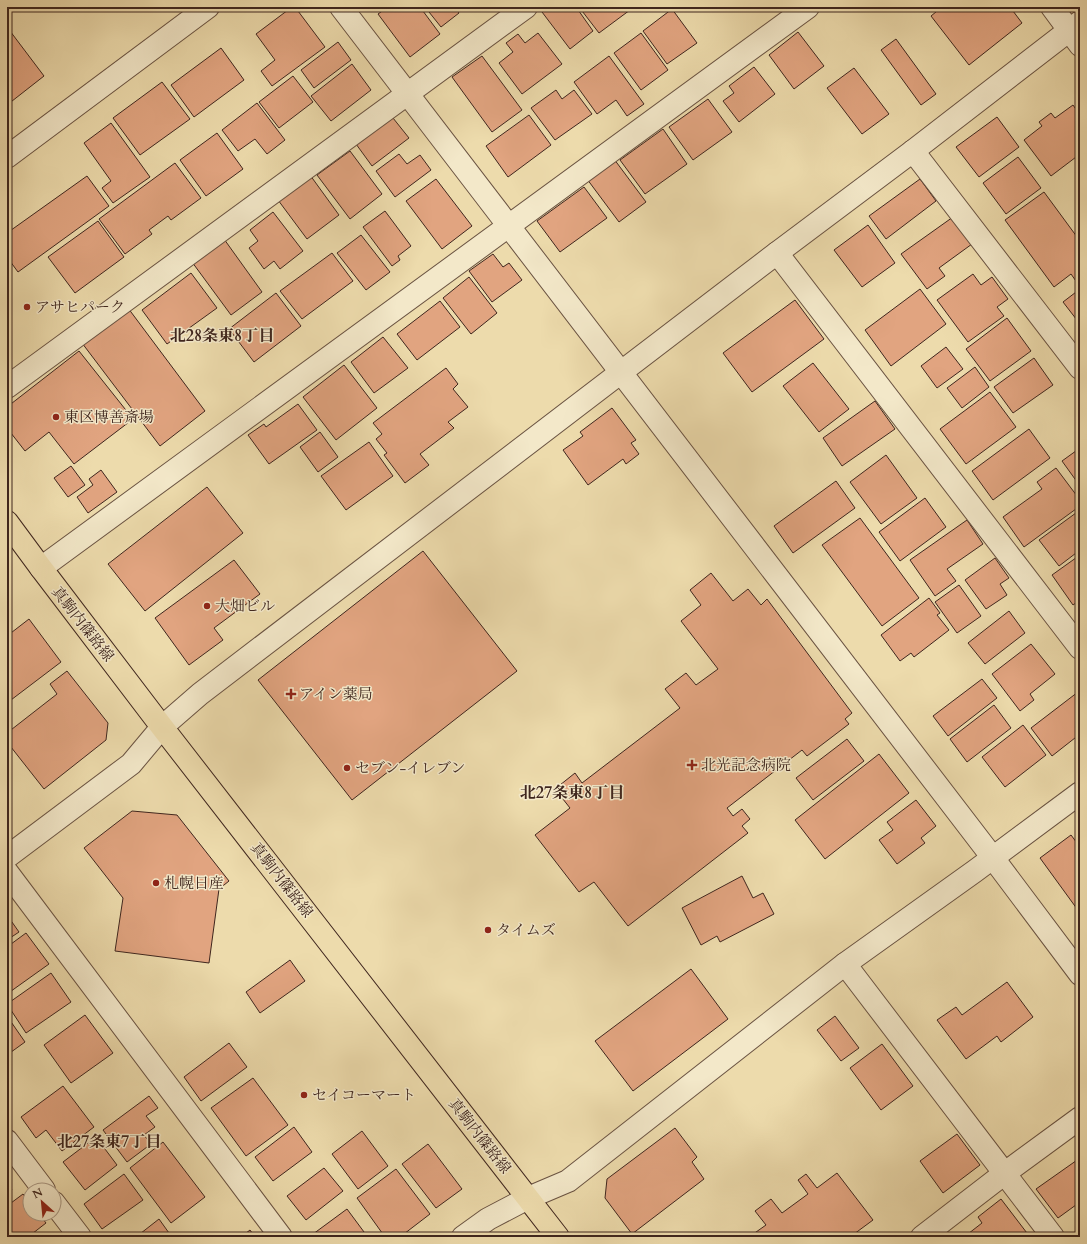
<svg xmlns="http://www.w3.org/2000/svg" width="1087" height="1244" font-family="Cardo,'Noto Serif JP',serif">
<rect width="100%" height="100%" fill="#eddbac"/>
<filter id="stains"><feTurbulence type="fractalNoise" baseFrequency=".005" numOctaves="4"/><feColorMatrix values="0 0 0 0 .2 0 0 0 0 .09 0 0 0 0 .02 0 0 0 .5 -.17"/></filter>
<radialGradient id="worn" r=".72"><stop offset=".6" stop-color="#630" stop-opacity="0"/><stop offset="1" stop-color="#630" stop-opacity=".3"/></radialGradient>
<g fill="#e1a480" stroke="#3f261e">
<path d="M 292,7 L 295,7 L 325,47 L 272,86 L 261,71 L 275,60 L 256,34 Z"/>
<path d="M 388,7 L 420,7 L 440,34 L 410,57 L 378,14 Z"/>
<path d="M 425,7 L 455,7 L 459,13 L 441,27 Z"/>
<path d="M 549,7 L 576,7 L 593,31 L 570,49 L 542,12 Z"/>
<path d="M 579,7 L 628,7 L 630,10 L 599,33 Z"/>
<path d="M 942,7 L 1010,7 L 1022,23 L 969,65 L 931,16 Z"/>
<path d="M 672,9 L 697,43 L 667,64 L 643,31 Z"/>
<path d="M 7,27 L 44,76 L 7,105 Z"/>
<path d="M 798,32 L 824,66 L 794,89 L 769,55 Z"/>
<path d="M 538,33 L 562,64 L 522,94 L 499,63 L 513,52 L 506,43 L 518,34 L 525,43 Z"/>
<path d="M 641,33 L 668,70 L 641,90 L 614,53 Z"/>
<path d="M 896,39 L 936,94 L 921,105 L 881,50 Z"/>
<path d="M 338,42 L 351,60 L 314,88 L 301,70 Z"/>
<path d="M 221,48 L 244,80 L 194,117 L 171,85 Z"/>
<path d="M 482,56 L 522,110 L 492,132 L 452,77 Z"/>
<path d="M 609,56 L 644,104 L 627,116 L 616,100 L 597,114 L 574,82 Z"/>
<path d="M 352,64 L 371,90 L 331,121 L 311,96 Z"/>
<path d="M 754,67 L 775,94 L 739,122 L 723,101 L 734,93 L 729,86 Z"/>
<path d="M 854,68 L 889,114 L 862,134 L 827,88 Z"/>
<path d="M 293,76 L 313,102 L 279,128 L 259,102 Z"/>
<path d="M 162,82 L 190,119 L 140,155 L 113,118 Z"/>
<path d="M 556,90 L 562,99 L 574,90 L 592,114 L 555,140 L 531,108 Z"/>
<path d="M 708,99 L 732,132 L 693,160 L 669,127 Z"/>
<path d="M 257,103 L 285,140 L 267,154 L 255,139 L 238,151 L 222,130 Z"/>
<path d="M 1073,105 L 1080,115 L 1080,154 L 1051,176 L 1024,140 L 1042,126 L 1039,122 L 1051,113 L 1055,118 Z"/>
<path d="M 529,115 L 551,145 L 508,177 L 486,146 Z"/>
<path d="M 997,117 L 1019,147 L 979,177 L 956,147 Z"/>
<path d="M 393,118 L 409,138 L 372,166 L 356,144 Z"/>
<path d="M 111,123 L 150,177 L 113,203 L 102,188 L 111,181 L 84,143 Z"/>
<path d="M 663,129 L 687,164 L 645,194 L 620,160 Z"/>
<path d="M 217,133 L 243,169 L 206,196 L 180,160 Z"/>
<path d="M 350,151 L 382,194 L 350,219 L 317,175 Z"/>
<path d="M 399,154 L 407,164 L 420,155 L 431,170 L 395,197 L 376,171 Z"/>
<path d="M 1018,157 L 1041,188 L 1006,214 L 983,183 Z"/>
<path d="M 614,159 L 646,202 L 619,222 L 587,179 Z"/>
<path d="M 175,163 L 201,198 L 171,220 L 168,216 L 149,230 L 152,234 L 125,254 L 99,219 Z"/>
<path d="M 310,175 L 339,215 L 307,239 L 278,200 Z"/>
<path d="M 87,176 L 109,206 L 18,272 L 7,257 L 7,233 Z"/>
<path d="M 436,179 L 472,226 L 442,249 L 406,201 Z"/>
<path d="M 920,179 L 936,201 L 886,239 L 869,216 Z"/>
<path d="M 584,187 L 607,218 L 560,252 L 537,221 Z"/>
<path d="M 1044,192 L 1080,241 L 1080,282 L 1078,284 L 1071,274 L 1054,287 L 1005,220 Z"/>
<path d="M 385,211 L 411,246 L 398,256 L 400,260 L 392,266 L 363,227 Z"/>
<path d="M 273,212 L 303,251 L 280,269 L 274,261 L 264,269 L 249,248 L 258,241 L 250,230 Z"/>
<path d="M 953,217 L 972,244 L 939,268 L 945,276 L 927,289 L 901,254 Z"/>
<path d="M 98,221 L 124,257 L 75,293 L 48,257 Z"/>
<path d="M 868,225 L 895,263 L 862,287 L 834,250 Z"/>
<path d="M 361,235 L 390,272 L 366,290 L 337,253 Z"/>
<path d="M 224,239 L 262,292 L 231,315 L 192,262 Z"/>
<path d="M 332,253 L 353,281 L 302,319 L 280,291 Z"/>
<path d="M 493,254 L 503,267 L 509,263 L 522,280 L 492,302 L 469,271 Z"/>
<path d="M 191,273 L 217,308 L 167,344 L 142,310 Z"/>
<path d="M 973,274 L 981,285 L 992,277 L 1008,299 L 997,307 L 1004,316 L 968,342 L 937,300 Z"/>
<path d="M 469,277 L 497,313 L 471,334 L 443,298 Z"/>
<path d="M 920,289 L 946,324 L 891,366 L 865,330 Z"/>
<path d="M 1080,289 L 1080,324 L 1063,302 Z"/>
<path d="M 276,293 L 301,326 L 254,362 L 229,329 Z"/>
<path d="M 795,300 L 824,339 L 752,392 L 723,353 Z"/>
<path d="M 440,301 L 460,327 L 417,360 L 397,334 Z"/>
<path d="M 128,308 L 205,411 L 160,446 L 82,343 Z"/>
<path d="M 1007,318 L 1031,351 L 990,381 L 966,349 Z"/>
<path d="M 383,337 L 408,368 L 374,393 L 351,362 Z"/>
<path d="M 946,347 L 963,369 L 937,388 L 921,366 Z"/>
<path d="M 79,351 L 133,419 L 74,464 L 49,432 L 25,451 L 7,428 L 7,407 Z"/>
<path d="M 1034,358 L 1053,385 L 1013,413 L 994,387 Z"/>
<path d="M 813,363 L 849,409 L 819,432 L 783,386 Z"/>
<path d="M 344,365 L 377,408 L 336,440 L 303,397 Z"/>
<path d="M 975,367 L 989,387 L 962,408 L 947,388 Z"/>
<path d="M 446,368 L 458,384 L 453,389 L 468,407 L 448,422 L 454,428 L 420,454 L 429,465 L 405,483 L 384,455 L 387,453 L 376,439 L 382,434 L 373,423 Z"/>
<path d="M 990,392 L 1016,427 L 966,464 L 940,429 Z"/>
<path d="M 875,401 L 895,429 L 842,466 L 823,438 Z"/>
<path d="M 298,404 L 317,430 L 269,464 L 248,435 L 264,424 L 266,427 Z"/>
<path d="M 612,408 L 636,440 L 631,443 L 639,454 L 626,464 L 623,459 L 588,485 L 563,450 L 583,436 L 580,432 Z"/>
<path d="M 1029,429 L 1050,458 L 993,500 L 972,471 Z"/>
<path d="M 320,432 L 338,457 L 318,472 L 300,447 Z"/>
<path d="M 369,442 L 393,476 L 346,510 L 321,476 Z"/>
<path d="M 1080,448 L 1080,486 L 1062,461 Z"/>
<path d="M 886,455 L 917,498 L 881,524 L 850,482 Z"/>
<path d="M 71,466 L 85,485 L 68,497 L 54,478 Z"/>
<path d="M 1056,468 L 1080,500 L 1080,506 L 1024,547 L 1003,517 L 1042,489 L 1037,482 Z"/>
<path d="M 101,470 L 117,492 L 88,513 L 77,497 L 93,485 L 89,479 Z"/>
<path d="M 836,481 L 855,508 L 793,553 L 774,526 Z"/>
<path d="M 207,487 L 243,533 L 145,611 L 108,564 Z"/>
<path d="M 925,498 L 946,527 L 900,561 L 879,532 Z"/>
<path d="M 1080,510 L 1080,550 L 1059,566 L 1039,540 Z"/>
<path d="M 860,518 L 919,598 L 882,626 L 822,545 Z"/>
<path d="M 967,520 L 983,544 L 947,569 L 956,581 L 935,596 L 910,560 Z"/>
<path d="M 423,551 L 517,671 L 352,800 L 258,680 Z"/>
<path d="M 1080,555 L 1080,600 L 1073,605 L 1052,575 Z"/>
<path d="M 995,558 L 1009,578 L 1000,584 L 1007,595 L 986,609 L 965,580 Z"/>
<path d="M 234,560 L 260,594 L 214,628 L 223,640 L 189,665 L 155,618 Z"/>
<path d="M 711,573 L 733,601 L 748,589 L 761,605 L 767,599 L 852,713 L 845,719 L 849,724 L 807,756 L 802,750 L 727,808 L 733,816 L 742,809 L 750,819 L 742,826 L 748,833 L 628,926 L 594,882 L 579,892 L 535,835 L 570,808 L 555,789 L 575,773 L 582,783 L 680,708 L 665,689 L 686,673 L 696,685 L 718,669 L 681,621 L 701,605 L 690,590 Z"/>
<path d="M 959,585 L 981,616 L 957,633 L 935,602 Z"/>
<path d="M 929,598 L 940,613 L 937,615 L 949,630 L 914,657 L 911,653 L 900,661 L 881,635 Z"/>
<path d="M 1009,611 L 1025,633 L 985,664 L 968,643 Z"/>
<path d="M 29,619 L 61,662 L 7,703 L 7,636 Z"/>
<path d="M 1031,644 L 1055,674 L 1030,694 L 1034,700 L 1020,711 L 992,674 Z"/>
<path d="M 67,671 L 108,723 L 106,740 L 44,789 L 7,742 L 7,733 L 57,694 L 50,684 Z"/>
<path d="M 982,679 L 997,698 L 948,736 L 933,716 Z"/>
<path d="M 1078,692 L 1080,695 L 1080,734 L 1052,756 L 1031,728 Z"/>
<path d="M 994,705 L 1011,728 L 967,762 L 950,739 Z"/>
<path d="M 1023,725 L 1046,755 L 1005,787 L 982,757 Z"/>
<path d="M 847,739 L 864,761 L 813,800 L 796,778 Z"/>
<path d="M 879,754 L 909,793 L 825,859 L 795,820 Z"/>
<path d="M 916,800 L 936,826 L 921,838 L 925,843 L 897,864 L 879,840 L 893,830 L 887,822 Z"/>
<path d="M 132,811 L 177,815 L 229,881 L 219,889 L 209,963 L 115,951 L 123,898 L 84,848 Z"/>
<path d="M 1071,835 L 1080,847 L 1080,913 L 1040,858 Z"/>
<path d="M 742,876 L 753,898 L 763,893 L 774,914 L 720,942 L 717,936 L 701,945 L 682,908 Z"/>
<path d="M 7,915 L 19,932 L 7,940 Z"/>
<path d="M 26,933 L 49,964 L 7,994 L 7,947 Z"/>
<path d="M 290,960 L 305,981 L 260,1013 L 246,992 Z"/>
<path d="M 691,969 L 728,1019 L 633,1091 L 595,1041 Z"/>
<path d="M 51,973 L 71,1002 L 26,1033 L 7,1004 Z"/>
<path d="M 1007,982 L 1033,1017 L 1001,1042 L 997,1036 L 966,1059 L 937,1020 L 956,1007 L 962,1015 Z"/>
<path d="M 85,1015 L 113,1053 L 71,1083 L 44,1045 Z"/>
<path d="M 7,1016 L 25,1042 L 7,1055 Z"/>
<path d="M 835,1016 L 859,1048 L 841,1061 L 817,1030 Z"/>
<path d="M 229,1043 L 247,1067 L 201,1101 L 184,1077 Z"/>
<path d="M 882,1044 L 913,1086 L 881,1110 L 850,1068 Z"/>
<path d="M 253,1078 L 288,1125 L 246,1156 L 211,1108 Z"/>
<path d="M 63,1086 L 94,1127 L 62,1151 L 46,1130 L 36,1138 L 21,1117 Z"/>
<path d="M 149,1096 L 158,1108 L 146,1116 L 155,1127 L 144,1135 L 151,1144 L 127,1162 L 103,1130 Z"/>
<path d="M 294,1127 L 312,1152 L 273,1181 L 255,1157 Z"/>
<path d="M 675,1128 L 697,1157 L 692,1162 L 704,1179 L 632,1234 L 605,1198 L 607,1179 Z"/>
<path d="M 362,1131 L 388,1166 L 358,1189 L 332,1154 Z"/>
<path d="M 957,1134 L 980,1165 L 943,1193 L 920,1161 Z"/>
<path d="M 96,1137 L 117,1165 L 85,1190 L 63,1162 Z"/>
<path d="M 163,1142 L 205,1197 L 171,1223 L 130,1168 Z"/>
<path d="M 428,1144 L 462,1189 L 436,1208 L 402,1164 Z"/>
<path d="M 1080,1158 L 1080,1202 L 1058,1218 L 1036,1189 Z"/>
<path d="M 324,1168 L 343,1191 L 306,1220 L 287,1196 Z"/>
<path d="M 396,1169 L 430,1214 L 400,1237 L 385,1237 L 357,1198 Z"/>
<path d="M 837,1173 L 873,1220 L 850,1237 L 749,1237 L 766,1225 L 755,1211 L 771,1199 L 782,1213 L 808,1194 L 798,1180 L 806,1174 L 817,1188 Z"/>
<path d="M 124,1174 L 143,1200 L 102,1229 L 84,1204 Z"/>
<path d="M 7,1183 L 12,1190 L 7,1194 Z"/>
<path d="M 23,1194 L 30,1203 L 30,1214 L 39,1214 L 46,1223 L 28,1237 L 7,1237 L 7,1206 Z"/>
<path d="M 1001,1199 L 1030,1237 L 964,1237 L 982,1223 L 978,1217 Z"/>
<path d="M 347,1209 L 367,1236 L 366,1237 L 309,1237 Z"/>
<path d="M 159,1219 L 169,1233 L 163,1237 L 136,1237 Z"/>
<path d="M 250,1230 L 255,1237 L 241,1237 Z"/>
</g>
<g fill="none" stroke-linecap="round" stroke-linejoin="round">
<g stroke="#6a5342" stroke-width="24">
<g id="minor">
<path d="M 341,7 L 993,858 L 1080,974"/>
<path d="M 1052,7 L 1080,45"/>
<path d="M 913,151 L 1080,368"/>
<path d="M 7,157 L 208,7"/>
<path d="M 777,253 L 1080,648"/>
<path d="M 7,387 L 526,7"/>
<path d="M 41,568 L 808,7"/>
<path d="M 7,857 L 131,764 L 162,727 L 200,694 L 777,253 L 913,151 L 1080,22"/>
<path d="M 7,872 L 281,1237"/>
<path d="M 845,964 L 1053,1237"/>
<path d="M 7,1141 L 44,1190"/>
<path d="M 54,1203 L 80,1237"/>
<path d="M 463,1237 L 488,1219 L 528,1198 L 568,1181 L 845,964 L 975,871 L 1080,793"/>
<path d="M 922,1237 L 1005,1173 L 1080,1118"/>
</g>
</g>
<g stroke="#3f261e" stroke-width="24">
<path id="major" d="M 7,522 L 41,568 L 162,727 L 558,1237"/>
</g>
<use href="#minor" stroke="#f3e8c9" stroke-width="22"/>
<use href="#major" stroke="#eddbac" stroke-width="22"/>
</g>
<g fill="#8f2418" stroke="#f3e8c9" stroke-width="1.5">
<circle cx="27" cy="307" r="4"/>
<circle cx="56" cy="417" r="4"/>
<circle cx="207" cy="606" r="4"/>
<path d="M289 688h4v4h4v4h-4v4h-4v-4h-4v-4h4z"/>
<path d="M690 759h4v4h4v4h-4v4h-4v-4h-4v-4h4z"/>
<circle cx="347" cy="768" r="4"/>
<circle cx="156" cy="883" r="4"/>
<circle cx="488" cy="930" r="4"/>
<circle cx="304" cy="1095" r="4"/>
</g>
<g text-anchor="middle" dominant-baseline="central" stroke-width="3" stroke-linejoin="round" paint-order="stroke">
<g font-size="15" fill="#3f261e" stroke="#f3e8c9" text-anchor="start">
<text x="35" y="307">アサヒパーク</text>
<text x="64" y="417">東区博善斎場</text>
<text x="215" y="606">大畑ビル</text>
<text x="299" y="694">アイン薬局</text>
<text x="701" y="765">北光記念病院</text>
<text x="355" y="768">セブン-イレブン</text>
<text x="164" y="883">札幌日産</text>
<text x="496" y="930">タイムズ</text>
<text x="312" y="1095">セイコーマート</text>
</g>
<g font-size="15" fill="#3f261e" stroke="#f3e8c9">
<text transform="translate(83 624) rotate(52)">真駒内篠路線</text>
<text transform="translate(282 880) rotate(52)">真駒内篠路線</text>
<text transform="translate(480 1136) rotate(52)">真駒内篠路線</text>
</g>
<g font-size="16" font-weight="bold" fill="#3f261e" stroke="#f3e8c9">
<text x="222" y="336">北28条東8丁目</text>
<text x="572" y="793">北27条東8丁目</text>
<text x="109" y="1142">北27条東7丁目</text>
</g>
</g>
<rect width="1087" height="1244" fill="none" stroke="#eddbac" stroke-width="24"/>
<rect x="8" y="8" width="1071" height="1228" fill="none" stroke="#3f261e" stroke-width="2"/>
<rect x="12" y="12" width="1063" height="1220" fill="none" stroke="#3f261e"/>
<g transform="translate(42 1202) rotate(333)"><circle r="19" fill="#f3e8c9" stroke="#ab9a85"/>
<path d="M0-3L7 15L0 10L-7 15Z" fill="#8f2418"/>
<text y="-6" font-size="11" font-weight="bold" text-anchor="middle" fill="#3f261e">N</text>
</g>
<rect width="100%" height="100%" filter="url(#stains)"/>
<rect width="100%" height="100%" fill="url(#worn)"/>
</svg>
